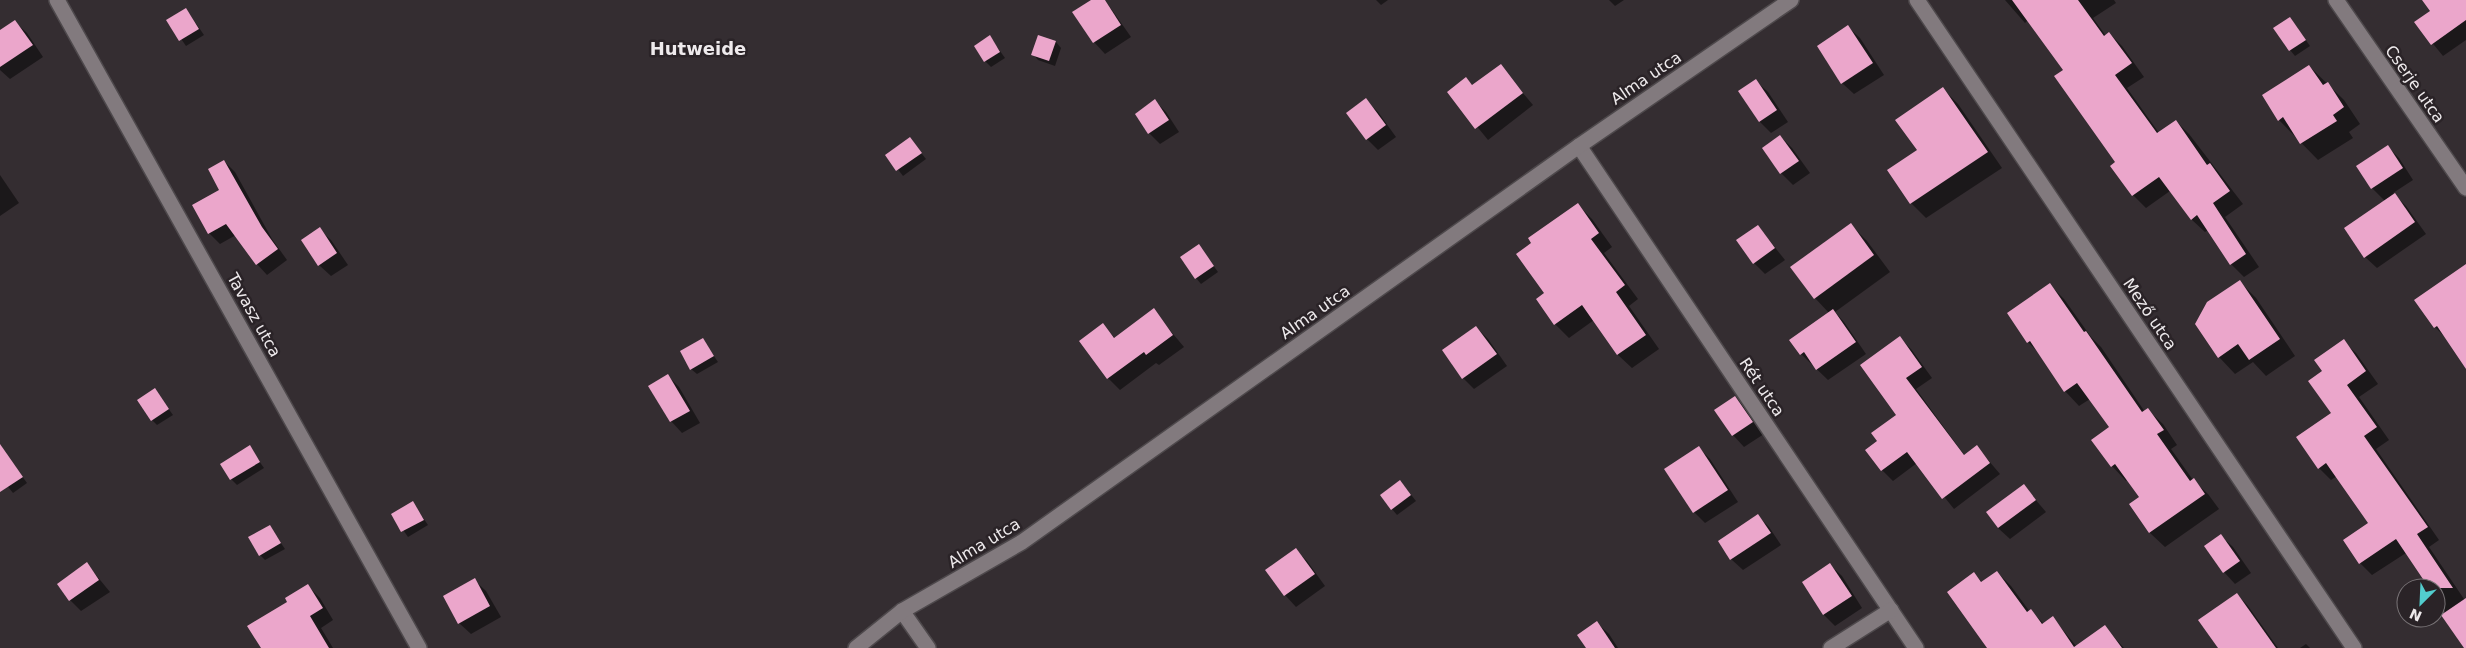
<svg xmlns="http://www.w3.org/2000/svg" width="2466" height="648" font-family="'DejaVu Sans',sans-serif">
<rect width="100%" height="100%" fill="#342d31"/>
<g fill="#0007">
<path d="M 1093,0 L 1105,0 L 1131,37 L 1105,54 L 1094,42 Z"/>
<path d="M 1376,0 L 1388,0 L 1381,5 Z"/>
<path d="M 1609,0 L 1624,0 L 1615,6 Z"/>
<path d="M 2005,0 L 2114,0 L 2116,3 L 2093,18 L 2106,36 L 2109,33 L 2122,46 L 2144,77 L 2127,88 L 2159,133 L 2176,121 L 2189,134 L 2243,204 L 2225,217 L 2259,267 L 2244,277 L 2231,264 L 2208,230 L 2205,232 L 2191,219 L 2170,191 L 2146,208 L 2133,195 L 2117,163 L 2064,70 L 2028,20 L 2025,23 Z"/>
<path d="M 2424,0 L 2466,0 L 2466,40 L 2443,56 L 2416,23 L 2432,11 Z"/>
<path d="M 186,9 L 204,35 L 186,46 L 168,20 Z"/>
<path d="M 2290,18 L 2310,46 L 2295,56 L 2290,50 Z"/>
<path d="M 15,22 L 27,33 L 43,57 L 10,79 L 0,70 L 0,32 Z"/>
<path d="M 1848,27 L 1860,38 L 1884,75 L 1854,94 L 1842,83 Z"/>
<path d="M 1039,36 L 1056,42 L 1061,48 L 1055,66 L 1038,60 L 1033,54 Z"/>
<path d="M 990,37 L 1005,58 L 991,67 L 985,61 Z"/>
<path d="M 1500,66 L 1533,105 L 1488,140 L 1449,92 L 1466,79 L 1473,86 Z"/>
<path d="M 2309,66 L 2344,100 L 2360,124 L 2349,132 L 2353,138 L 2318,160 L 2279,120 Z"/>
<path d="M 1756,81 L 1768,92 L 1788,122 L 1771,133 L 1760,122 Z"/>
<path d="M 1943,89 L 1958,104 L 2002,168 L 1926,218 L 1911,203 L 1919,150 Z"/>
<path d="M 1366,100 L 1378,112 L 1396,137 L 1378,150 L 1367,139 Z"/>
<path d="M 1155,101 L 1166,112 L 1179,132 L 1160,144 L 1149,133 Z"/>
<path d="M 1780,136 L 1792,148 L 1810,173 L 1793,185 L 1781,173 L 1763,148 Z"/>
<path d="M 910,139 L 926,159 L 903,176 L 887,155 Z"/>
<path d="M 2387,146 L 2399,158 L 2413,180 L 2393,193 L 2406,206 L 2426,234 L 2377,268 L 2365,257 L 2385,201 L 2372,188 Z"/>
<path d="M 224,161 L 235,172 L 272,239 L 287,260 L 267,275 L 257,264 L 236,235 L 220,244 L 209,233 L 221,190 Z"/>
<path d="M 0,175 L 19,203 L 0,216 Z"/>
<path d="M 1578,205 L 1592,219 L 1612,247 L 1604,253 L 1638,299 L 1629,306 L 1659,349 L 1632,368 L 1618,355 L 1594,320 L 1569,338 L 1555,324 L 1533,243 Z"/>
<path d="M 1851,225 L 1867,241 L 1890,272 L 1835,312 L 1844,322 L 1866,354 L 1828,380 L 1801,354 L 1829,313 L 1815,298 Z"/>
<path d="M 1758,226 L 1785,260 L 1765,274 L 1754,263 Z"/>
<path d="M 319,229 L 331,240 L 348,265 L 331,276 L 319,265 Z"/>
<path d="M 1199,246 L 1218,272 L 1201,284 L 1196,278 Z"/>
<path d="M 2466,269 L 2466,367 L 2449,341 L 2435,327 Z"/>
<path d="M 2240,282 L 2256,298 L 2295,356 L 2266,376 L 2253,362 L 2235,374 L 2219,357 Z"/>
<path d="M 2049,284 L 2064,299 L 2091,337 L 2101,347 L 2145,412 L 2148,410 L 2163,424 L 2177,445 L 2171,449 L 2193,480 L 2208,494 L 2219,509 L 2165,547 L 2150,533 L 2130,504 L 2141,497 L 2128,479 L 2126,481 L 2112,466 L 2111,428 L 2090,399 L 2079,406 L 2065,391 L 2038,352 L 2028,342 Z"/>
<path d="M 1153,310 L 1184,347 L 1159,365 L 1156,363 L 1120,390 L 1108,378 L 1081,341 L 1102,325 L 1115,338 Z"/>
<path d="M 1476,327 L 1488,339 L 1507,366 L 1474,389 L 1463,378 Z"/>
<path d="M 1900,338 L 1911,349 L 1932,378 L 1916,389 L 1965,456 L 1977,447 L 2000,474 L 1954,509 L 1917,463 L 1893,481 L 1882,470 L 1878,442 L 1897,415 Z"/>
<path d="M 703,340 L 718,362 L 697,374 L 691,369 Z"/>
<path d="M 2343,341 L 2356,353 L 2378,384 L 2359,397 L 2389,440 L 2376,449 L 2439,540 L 2429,547 L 2466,602 L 2466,648 L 2436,596 L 2436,588 L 2431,588 L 2406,553 L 2372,575 L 2360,563 L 2370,524 L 2337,476 L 2331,480 L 2319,468 L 2332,413 L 2323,372 Z"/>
<path d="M 668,376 L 679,387 L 700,423 L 682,433 L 671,421 Z"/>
<path d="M 155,390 L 173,415 L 157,425 L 152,420 Z"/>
<path d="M 1735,397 L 1746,409 L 1764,434 L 1744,447 L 1733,435 Z"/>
<path d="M 249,447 L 264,468 L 237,485 L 231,479 Z"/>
<path d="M 1699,448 L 1710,459 L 1738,502 L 1705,523 L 1694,512 Z"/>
<path d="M 8,457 L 27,483 L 13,493 L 0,477 L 0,463 Z"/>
<path d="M 1400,481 L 1416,501 L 1397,515 L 1392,509 Z"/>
<path d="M 2024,486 L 2046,512 L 2010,539 L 1998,528 Z"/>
<path d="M 413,503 L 428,525 L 408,537 L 393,515 Z"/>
<path d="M 1758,516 L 1769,527 L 1781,545 L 1743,570 L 1731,559 Z"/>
<path d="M 270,527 L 285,549 L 265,560 L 260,555 Z"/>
<path d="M 2221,536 L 2233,547 L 2251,573 L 2235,584 L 2224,572 Z"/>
<path d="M 1296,550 L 1307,561 L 1325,586 L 1296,607 L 1285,595 Z"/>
<path d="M 87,564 L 110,592 L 81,611 L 70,600 Z"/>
<path d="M 1830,565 L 1842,576 L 1862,608 L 1835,626 L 1824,615 L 1803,582 Z"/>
<path d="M 1997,572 L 2011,586 L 2030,612 L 2031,611 L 2044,624 L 2053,618 L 2077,647 L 2105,627 L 2124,648 L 1987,648 L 1949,592 L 1974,574 L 1983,583 Z"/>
<path d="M 474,580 L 486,591 L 501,617 L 471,634 L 459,623 Z"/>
<path d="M 308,586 L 320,598 L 333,620 L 321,628 L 333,648 L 262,648 L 289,602 Z"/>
<path d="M 2237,594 L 2248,606 L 2278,648 L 2220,648 Z"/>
<path d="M 1597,623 L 1609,634 L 1618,648 L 1587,648 Z"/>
<path d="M 2306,644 L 2310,648 L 2300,648 Z"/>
</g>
<g fill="#eba6cb">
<path d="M 1091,0 L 1105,0 L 1121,25 L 1093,43 L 1072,12 Z"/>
<path d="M 2012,0 L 2078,0 L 2104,36 L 2109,32 L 2132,63 L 2115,75 L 2157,133 L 2176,120 L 2207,165 L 2210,163 L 2230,191 L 2213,203 L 2246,254 L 2230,265 L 2197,215 L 2191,220 L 2159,177 L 2132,196 L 2110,166 L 2115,162 L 2054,76 L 2063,70 Z"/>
<path d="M 2422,0 L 2466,0 L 2466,20 L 2431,45 L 2414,22 L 2430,11 Z"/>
<path d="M 186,8 L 199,29 L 179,41 L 166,20 Z"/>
<path d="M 2290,17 L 2306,40 L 2289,51 L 2273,28 Z"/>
<path d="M 15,20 L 33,45 L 0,67 L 0,30 Z"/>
<path d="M 1848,25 L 1873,63 L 1841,84 L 1817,46 Z"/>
<path d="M 990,35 L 1000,52 L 984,62 L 974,46 Z"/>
<path d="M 1038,35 L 1056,41 L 1049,61 L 1031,55 Z"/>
<path d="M 1501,64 L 1523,93 L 1475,129 L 1447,92 L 1466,77 L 1472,85 Z"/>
<path d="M 2309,65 L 2323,85 L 2328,82 L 2344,107 L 2333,115 L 2337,121 L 2300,144 L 2283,117 L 2278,121 L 2262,95 Z"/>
<path d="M 1756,79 L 1777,110 L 1759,122 L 1738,91 Z"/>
<path d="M 1943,87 L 1988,152 L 1910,204 L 1887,170 L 1917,150 L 1895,120 Z"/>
<path d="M 1366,98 L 1386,125 L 1366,140 L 1346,113 Z"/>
<path d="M 1155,99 L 1169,120 L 1148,134 L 1135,114 Z"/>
<path d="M 1780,135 L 1799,161 L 1780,174 L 1762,148 Z"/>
<path d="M 910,137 L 922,153 L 896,171 L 885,155 Z"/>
<path d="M 2388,145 L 2403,168 L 2371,189 L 2356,166 Z"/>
<path d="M 224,160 L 262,227 L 278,249 L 256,265 L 226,224 L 208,234 L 192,205 L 219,190 L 208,169 Z"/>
<path d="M 2395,193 L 2415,222 L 2364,258 L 2344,228 Z"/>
<path d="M 1578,203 L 1599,233 L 1591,239 L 1625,285 L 1616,292 L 1646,335 L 1617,355 L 1582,305 L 1554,325 L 1536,299 L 1544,293 L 1516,254 L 1531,243 L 1528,238 Z"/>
<path d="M 1851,223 L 1874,255 L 1814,299 L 1790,267 Z"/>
<path d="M 1758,225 L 1775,248 L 1753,264 L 1736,240 Z"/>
<path d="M 320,227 L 337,253 L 318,266 L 301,240 Z"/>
<path d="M 1199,244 L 1214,266 L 1195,279 L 1180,257 Z"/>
<path d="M 2466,264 L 2466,369 L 2437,326 L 2434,328 L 2414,300 Z"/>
<path d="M 2240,280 L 2280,339 L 2249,360 L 2238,344 L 2218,358 L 2195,324 L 2207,302 Z"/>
<path d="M 2050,283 L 2084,332 L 2086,331 L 2142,412 L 2148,408 L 2164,430 L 2157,434 L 2190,481 L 2194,478 L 2205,494 L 2149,533 L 2129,504 L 2139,497 L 2115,464 L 2111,467 L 2091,440 L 2109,427 L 2077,383 L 2064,392 L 2030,341 L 2027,343 L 2007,313 Z"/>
<path d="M 1154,308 L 1173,335 L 1146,355 L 1144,352 L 1107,379 L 1079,341 L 1103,323 L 1114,338 Z"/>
<path d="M 1833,309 L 1856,342 L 1816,370 L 1804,352 L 1800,355 L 1789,340 Z"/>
<path d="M 1476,326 L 1497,354 L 1462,379 L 1442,350 Z"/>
<path d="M 1900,336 L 1922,367 L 1906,378 L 1964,455 L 1977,445 L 1990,463 L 1942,499 L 1907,452 L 1881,471 L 1865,450 L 1877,441 L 1871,433 L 1896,415 L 1860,365 Z"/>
<path d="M 703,338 L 714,356 L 690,370 L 680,351 Z"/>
<path d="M 2344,339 L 2366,371 L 2347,385 L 2377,427 L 2364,436 L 2428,527 L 2417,534 L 2453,588 L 2429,588 L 2396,539 L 2359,564 L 2343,540 L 2368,523 L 2326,463 L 2318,469 L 2296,437 L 2331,413 L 2308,381 L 2322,371 L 2314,360 Z"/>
<path d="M 668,374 L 690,411 L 670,422 L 648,386 Z"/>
<path d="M 155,388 L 169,409 L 151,421 L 137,400 Z"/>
<path d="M 1735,396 L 1753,422 L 1732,436 L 1714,410 Z"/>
<path d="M 0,444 L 23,477 L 0,492 Z"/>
<path d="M 250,445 L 260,462 L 230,480 L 220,464 Z"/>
<path d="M 1699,446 L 1728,490 L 1693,513 L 1664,469 Z"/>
<path d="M 1400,480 L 1411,495 L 1391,510 L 1380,495 Z"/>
<path d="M 2024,484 L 2036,500 L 1998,528 L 1986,512 Z"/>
<path d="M 413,501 L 424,520 L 401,532 L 391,514 Z"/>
<path d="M 1758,514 L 1771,533 L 1730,560 L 1718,541 Z"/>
<path d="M 270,525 L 281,543 L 259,556 L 248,537 Z"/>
<path d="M 2221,534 L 2240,561 L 2223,573 L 2204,546 Z"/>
<path d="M 1296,548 L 1315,574 L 1284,596 L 1265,570 Z"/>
<path d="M 87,562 L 99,580 L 69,601 L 57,584 Z"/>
<path d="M 1830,563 L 1852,596 L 1823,615 L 1802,582 Z"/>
<path d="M 1997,571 L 2027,612 L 2031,609 L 2042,624 L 2053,616 L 2074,647 L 2105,625 L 2122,648 L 1987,648 L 1947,592 L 1974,572 L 1981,582 Z"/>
<path d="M 475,578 L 490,606 L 458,624 L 443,596 Z"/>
<path d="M 308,584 L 323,608 L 310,616 L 329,648 L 261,648 L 247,626 L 287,602 L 285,598 Z"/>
<path d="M 2237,593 L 2276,648 L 2218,648 L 2198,620 Z"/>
<path d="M 2466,598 L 2466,648 L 2464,648 L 2441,615 Z"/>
<path d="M 1597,621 L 1615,648 L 1586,648 L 1577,635 Z"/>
</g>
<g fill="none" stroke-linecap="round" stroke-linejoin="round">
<g stroke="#4e494c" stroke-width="18">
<g id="street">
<path d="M 57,0 L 419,648"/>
<path d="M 1917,0 L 2354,648"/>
<path d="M 2336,0 L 2466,188"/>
<path d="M 1579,146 L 1916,648"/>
<path d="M 902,611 L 928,648"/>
<path d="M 856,648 L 902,611 L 1022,542 L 1579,146 L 1791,0"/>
<path d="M 1831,648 L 1891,610"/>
</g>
</g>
<use href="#street" stroke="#827a7e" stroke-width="15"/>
</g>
<g text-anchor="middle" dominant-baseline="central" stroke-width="5" stroke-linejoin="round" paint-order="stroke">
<g font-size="16" fill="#eeeaec" stroke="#2a2327">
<text transform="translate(1646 78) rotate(-34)">Alma utca</text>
<text transform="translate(2415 84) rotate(55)">Cserje utca</text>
<text transform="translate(1315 312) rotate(-35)">Alma utca</text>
<text transform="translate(2150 314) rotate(56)">Mező utca</text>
<text transform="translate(254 315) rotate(61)">Tavasz utca</text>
<text transform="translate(1762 387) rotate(56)">Rét utca</text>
<text transform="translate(984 543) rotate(-31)">Alma utca</text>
</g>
<g font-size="18" font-weight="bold" fill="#eeeaec" stroke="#2a2327">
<text x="698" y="48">Hutweide</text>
</g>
</g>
<g transform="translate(2421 603) rotate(204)"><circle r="24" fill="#2a2327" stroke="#787376"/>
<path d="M0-4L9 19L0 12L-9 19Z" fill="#52cdce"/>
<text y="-8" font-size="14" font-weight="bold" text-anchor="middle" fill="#eeeaec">N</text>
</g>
</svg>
